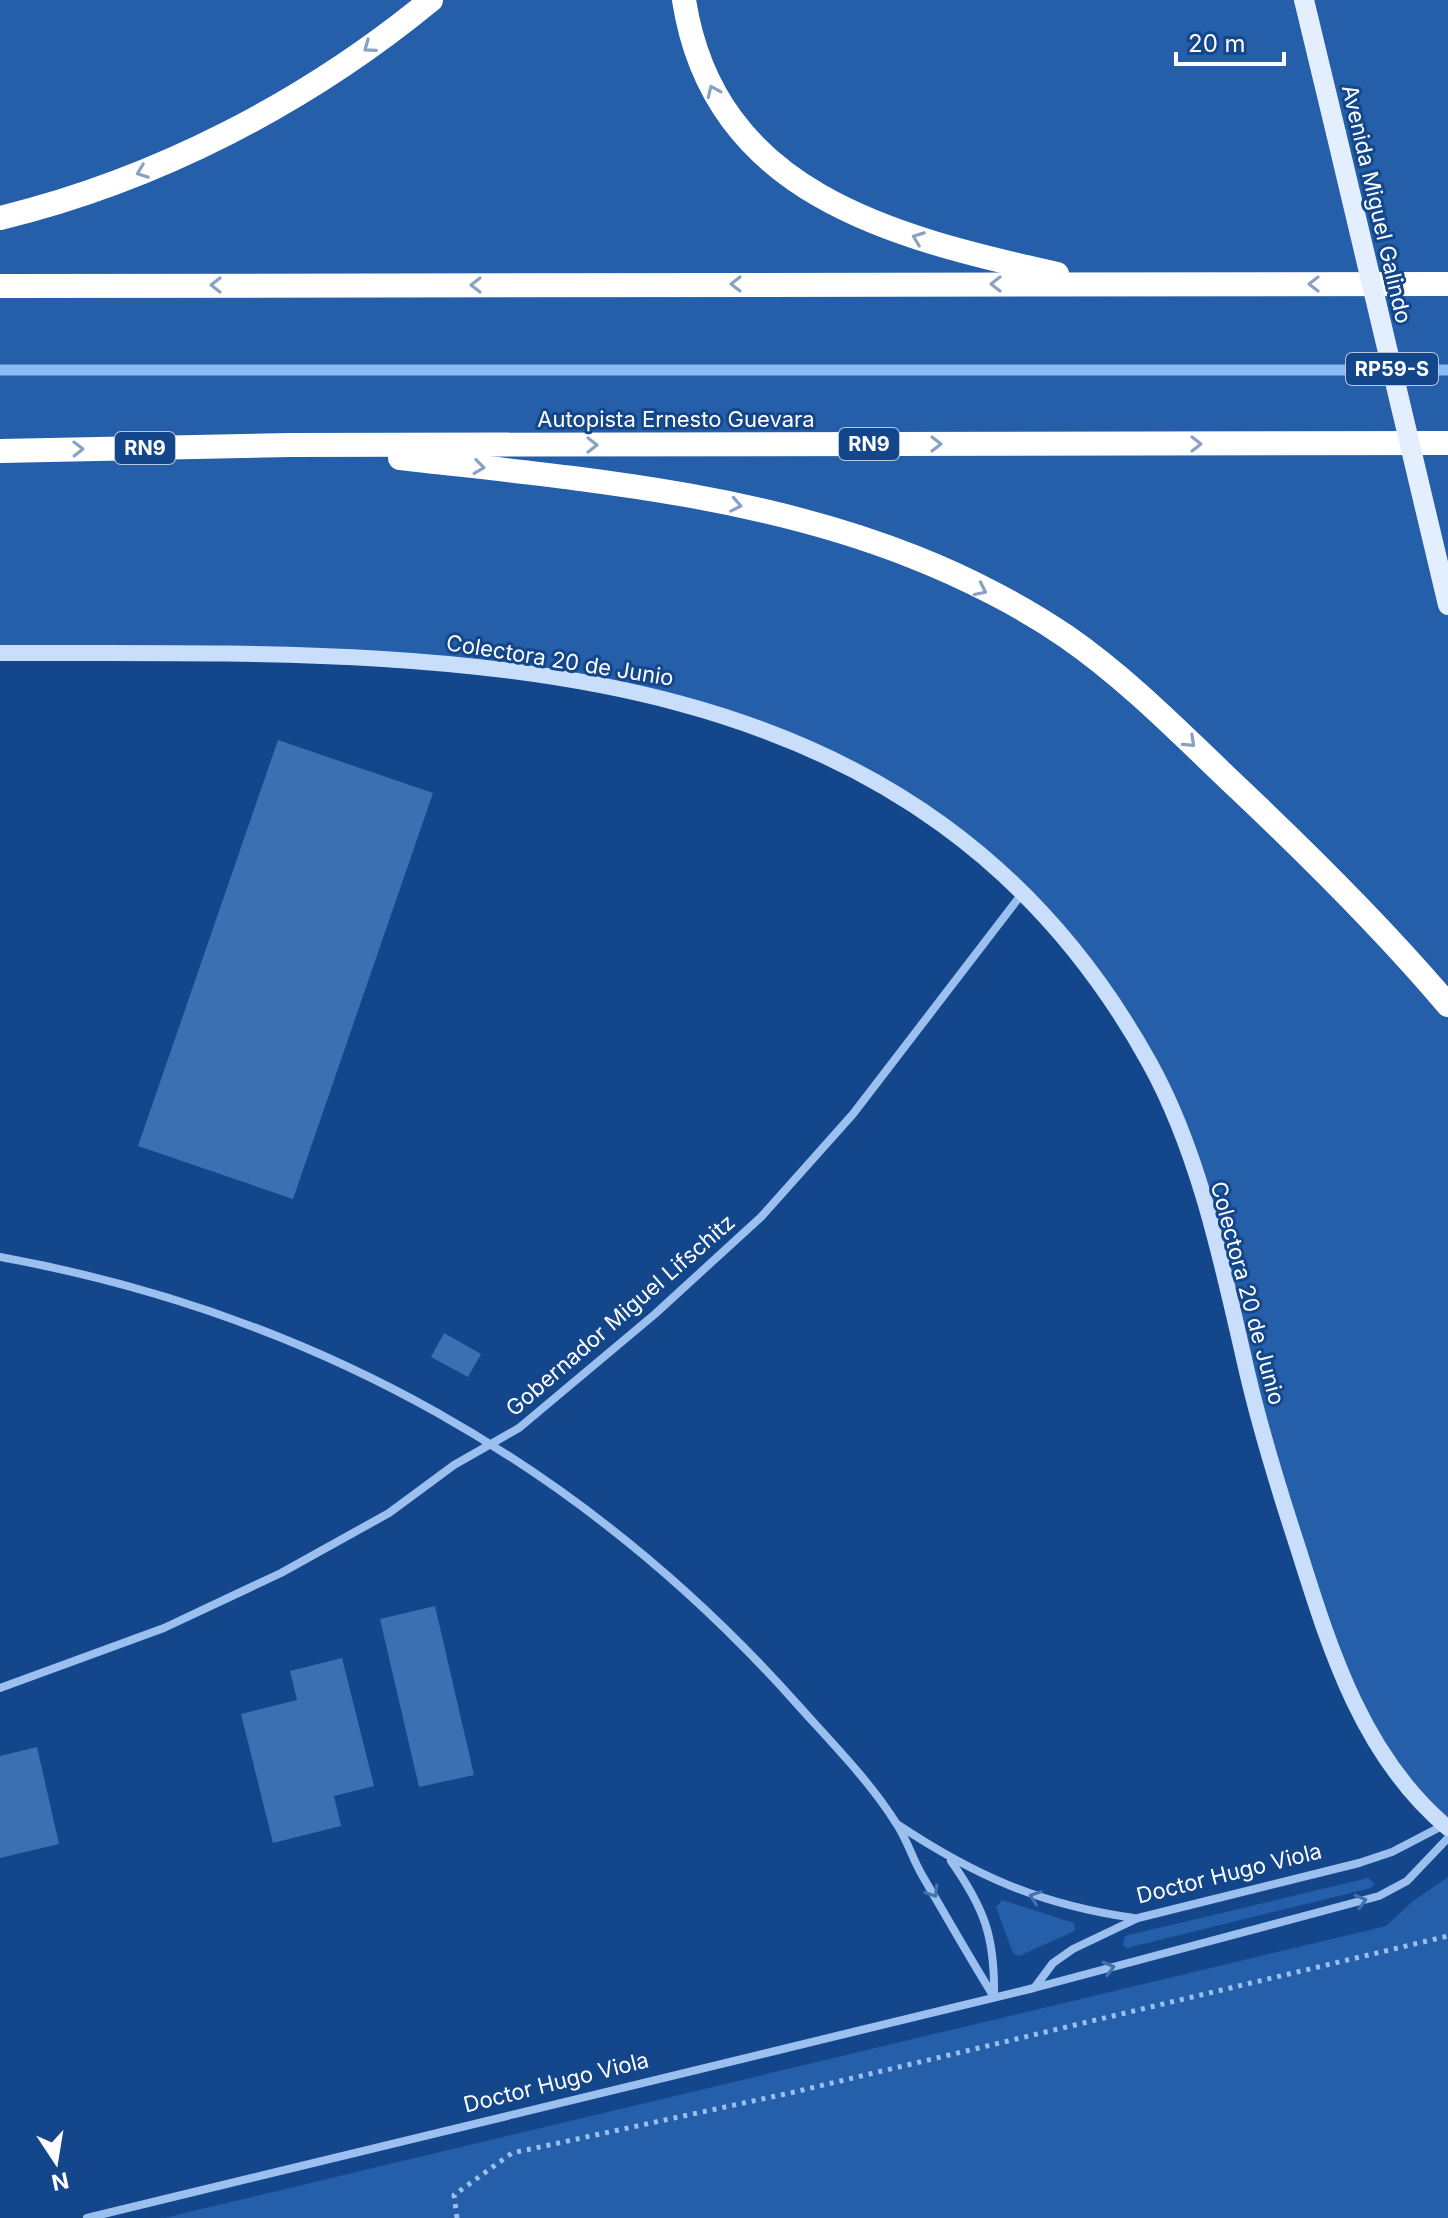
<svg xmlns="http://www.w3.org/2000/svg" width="1448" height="2218" font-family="Inter,sans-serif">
<rect width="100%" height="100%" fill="#13468a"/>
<g fill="#255fa9">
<path d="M 0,0 L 1448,0 L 1448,1822 L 1403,1785 L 1319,1615 L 1219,1251 L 1150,1064 L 1024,891 L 906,798 L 678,701 L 436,662 L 0,653 Z"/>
<path d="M 1448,1877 L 1448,2218 L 164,2218 L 1386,1926 L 1413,1901 Z"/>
<path d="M 1368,1878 L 1375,1884 L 1371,1888 L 1127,1948 L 1123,1945 L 1125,1936 Z"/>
<path d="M 1002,1900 L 1074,1923 L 1075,1931 L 1019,1956 L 1013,1953 L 996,1907 Z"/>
</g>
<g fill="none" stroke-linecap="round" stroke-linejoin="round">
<path stroke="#8cbbf3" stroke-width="11" d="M 0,370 L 1448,370"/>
</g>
<g fill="#3c70b3">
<path d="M 278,740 L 433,793 L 293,1199 L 138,1146 Z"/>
<path d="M 444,1333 L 481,1354 L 468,1377 L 431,1357 Z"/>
<path d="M 435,1606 L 474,1775 L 419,1787 L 380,1619 Z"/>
<path d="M 342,1658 L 374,1786 L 334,1796 L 341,1826 L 273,1843 L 241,1714 L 297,1700 L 290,1671 Z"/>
<path d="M 37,1747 L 59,1844 L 0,1858 L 0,1756 Z"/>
</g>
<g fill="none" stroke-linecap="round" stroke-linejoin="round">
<path stroke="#9bc0f0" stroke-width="5" stroke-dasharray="4 6" stroke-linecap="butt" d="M 457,2218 L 454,2195 L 512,2153 L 790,2093 L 1448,1936"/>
<g stroke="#9bc0f0" stroke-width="8">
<path d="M 0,1257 C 314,1314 584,1465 797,1704 C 830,1741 869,1780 896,1823 C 907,1839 912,1858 922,1875 C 946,1916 969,1957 994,1997"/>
<path d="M 0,1688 L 164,1628 L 281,1573 L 389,1513 L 454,1465 L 519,1428 L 655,1314 L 761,1217 L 853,1114 L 1021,895"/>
<path d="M 897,1824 C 975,1876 1041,1905 1134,1918"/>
<path d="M 951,1861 C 985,1909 995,1938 994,1996"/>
<path d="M 1035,1987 L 1053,1963 L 1073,1949 L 1138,1918 L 1359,1863 L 1392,1852 L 1444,1825"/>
<path d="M 87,2218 L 1034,1988 L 1379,1896 L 1407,1881 L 1448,1838"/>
</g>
<path stroke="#c8defb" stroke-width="16" d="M 0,653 C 430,654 908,627 1149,1062 C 1201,1155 1224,1273 1248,1376 C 1262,1435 1280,1493 1299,1551 C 1331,1653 1364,1758 1448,1828"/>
<path stroke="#e3eeff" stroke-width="20" d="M 1304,0 L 1336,133"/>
<g stroke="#fff" stroke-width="24">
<path d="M 684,0 C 714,194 893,237 1057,274"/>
<path d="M 0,218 C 157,180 307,102 431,0"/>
<path d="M 0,286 L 1448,284"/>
<path d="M 0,451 L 290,445 L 1448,443"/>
<path d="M 400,458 C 572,478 751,492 914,557 C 965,577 1022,606 1067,637 C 1129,680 1183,736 1238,788 C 1311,857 1383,928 1448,1005"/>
</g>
<path stroke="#e3eeff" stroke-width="20" d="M 1336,133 L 1448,605"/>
</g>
<defs><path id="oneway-chevron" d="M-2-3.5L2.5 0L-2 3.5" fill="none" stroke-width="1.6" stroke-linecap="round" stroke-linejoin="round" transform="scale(2)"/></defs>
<g stroke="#89a2c4">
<use href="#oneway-chevron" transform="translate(369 47) rotate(144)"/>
<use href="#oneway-chevron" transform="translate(713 91) rotate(-114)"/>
<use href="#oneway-chevron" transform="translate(142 172) rotate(159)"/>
<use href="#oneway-chevron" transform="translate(918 238) rotate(-159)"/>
<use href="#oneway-chevron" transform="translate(736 284) rotate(180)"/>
<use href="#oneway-chevron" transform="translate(996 284) rotate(180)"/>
<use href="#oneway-chevron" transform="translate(1314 284) rotate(180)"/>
<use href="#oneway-chevron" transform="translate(216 285) rotate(180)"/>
<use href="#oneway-chevron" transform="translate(476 285) rotate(180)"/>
<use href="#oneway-chevron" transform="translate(936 444)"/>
<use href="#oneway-chevron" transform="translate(1196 444)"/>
<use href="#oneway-chevron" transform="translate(592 445)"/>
<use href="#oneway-chevron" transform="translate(78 449) rotate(-1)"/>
<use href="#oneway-chevron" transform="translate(479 467) rotate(7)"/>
<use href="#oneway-chevron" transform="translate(736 505) rotate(11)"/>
<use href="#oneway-chevron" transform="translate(981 590) rotate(26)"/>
<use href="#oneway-chevron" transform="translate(1190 742) rotate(43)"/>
</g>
<g stroke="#4371ae">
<use href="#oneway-chevron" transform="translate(933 1892) rotate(57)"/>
<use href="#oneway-chevron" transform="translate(1035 1897) rotate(-160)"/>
<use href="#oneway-chevron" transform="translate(1361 1901) rotate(-15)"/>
<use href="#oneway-chevron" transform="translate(1109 1968) rotate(-15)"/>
</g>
<g text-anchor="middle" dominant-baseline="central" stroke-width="6" stroke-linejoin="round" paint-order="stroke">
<g fill="#13468a" stroke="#b8c8dc" stroke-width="2">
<rect x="1346" y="353" width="92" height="32" rx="6"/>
<rect x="839" y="428" width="60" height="32" rx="6"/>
<rect x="115" y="432" width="60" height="32" rx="6"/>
</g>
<g font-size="20" font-weight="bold" fill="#fff">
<text x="1392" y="369">RP59-S</text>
<text x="869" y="444">RN9</text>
<text x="145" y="448">RN9</text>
</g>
<g font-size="22" fill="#fff" stroke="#13468a">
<text transform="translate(1377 204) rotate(77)">Avenida Miguel Galindo</text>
<text x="676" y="419">Autopista Ernesto Guevara</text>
<text transform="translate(560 660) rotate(9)">Colectora 20 de Junio</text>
<text transform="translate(1248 1293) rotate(75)">Colectora 20 de Junio</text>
<text transform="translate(620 1315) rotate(-41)">Gobernador Miguel Lifschitz</text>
<text transform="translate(1229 1873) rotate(-14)">Doctor Hugo Viola</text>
<text transform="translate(556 2082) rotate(-14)">Doctor Hugo Viola</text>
</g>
</g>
<g transform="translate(56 2162) rotate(168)" stroke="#13468a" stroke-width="6" paint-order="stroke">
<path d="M0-6L14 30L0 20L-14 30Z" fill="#ffffff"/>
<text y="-12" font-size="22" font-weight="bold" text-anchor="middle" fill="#ffffff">N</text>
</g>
<path d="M1176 52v12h108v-12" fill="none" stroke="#ffffff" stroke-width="4"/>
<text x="1188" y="52" font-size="24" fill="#ffffff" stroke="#13468a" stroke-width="6" paint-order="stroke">20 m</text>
</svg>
